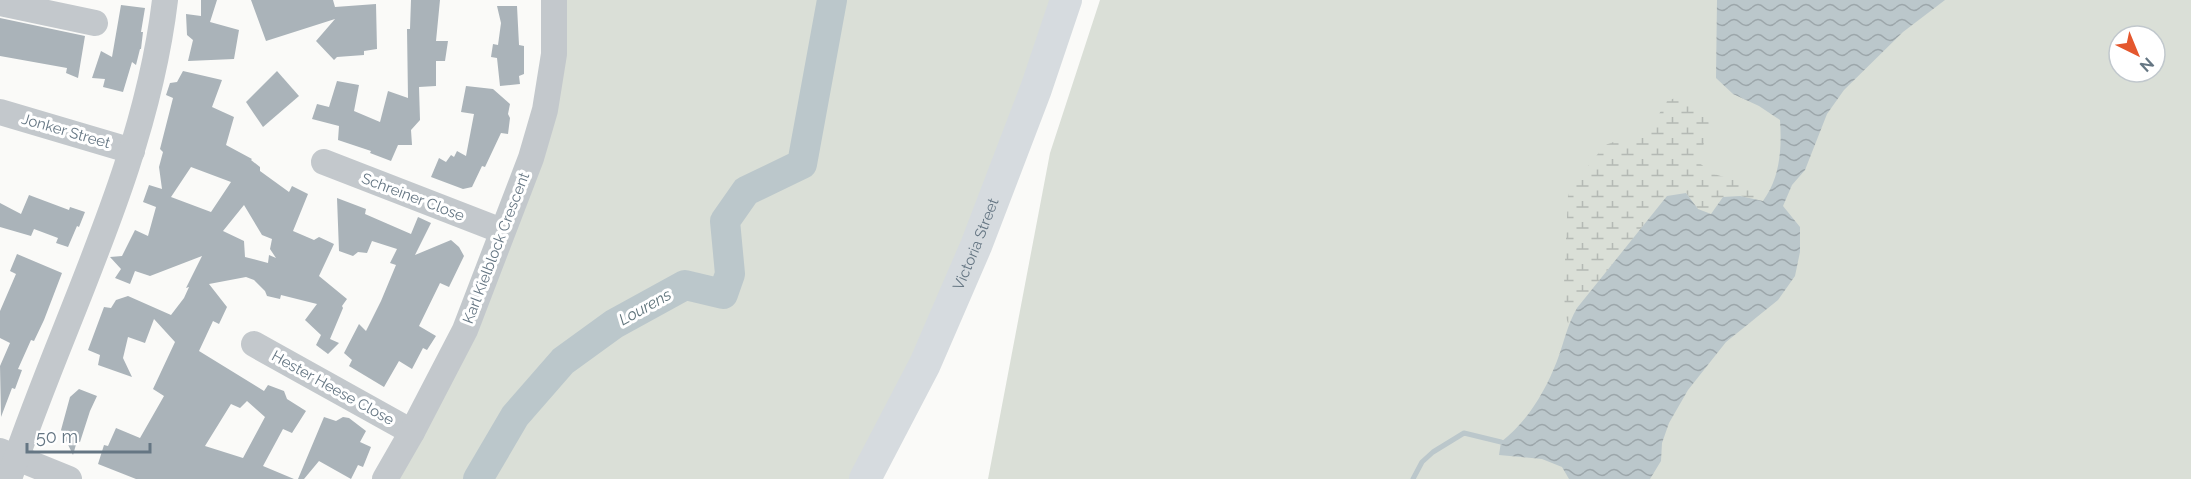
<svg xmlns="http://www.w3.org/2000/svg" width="2191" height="479" font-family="Raleway,sans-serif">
<defs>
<pattern id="wetland-marsh" width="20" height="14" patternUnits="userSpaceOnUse" patternTransform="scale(1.5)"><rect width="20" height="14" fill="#dadfd7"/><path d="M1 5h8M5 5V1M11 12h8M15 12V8" fill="none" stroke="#b4b9b4"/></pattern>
<pattern id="water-waves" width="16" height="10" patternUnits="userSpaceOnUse" patternTransform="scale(1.5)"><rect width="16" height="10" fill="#bbc7cb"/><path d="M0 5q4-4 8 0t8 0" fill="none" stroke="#9ca6aa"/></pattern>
</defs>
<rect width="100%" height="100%" fill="#fafaf8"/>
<g fill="#dadfd7" fill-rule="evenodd">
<path d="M 564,0 L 1055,0 L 940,306 L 851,479 L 394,479 L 460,360 Z"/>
<path d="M 1100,0 L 2191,0 L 2191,479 L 988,479 L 1050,153 ZM 2119,36 L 2155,36 L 2155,72 L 2119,72 Z"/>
</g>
<path fill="url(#wetland-marsh)" d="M 1678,97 C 1692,103 1701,111 1710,124 L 1698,162 L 1714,174 L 1744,183 L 1767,196 L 1763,201 L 1740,196 L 1711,214 L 1698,209 L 1686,193 L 1667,196 L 1577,308 L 1568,323 L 1565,315 L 1564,284 L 1568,195 L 1576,181 L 1605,145 L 1645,131 L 1651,127 L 1667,101 Z"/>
<path fill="url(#water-waves)" d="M 1717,0 L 1945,0 L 1903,32 L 1844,90 L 1827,114 L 1805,170 L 1792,185 L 1783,206 L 1800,227 L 1800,252 L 1795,276 L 1778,300 L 1726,342 L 1688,390 L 1669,423 L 1662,443 L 1661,461 L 1650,479 L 1569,479 L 1562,467 L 1542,459 L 1499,455 L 1501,442 C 1527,422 1545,392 1557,361 C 1564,343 1567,325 1577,308 L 1667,196 L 1686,193 L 1698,209 L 1711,214 L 1723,197 L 1740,196 L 1763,201 C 1780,178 1782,149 1780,120 L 1759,106 L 1733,94 L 1716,78 Z"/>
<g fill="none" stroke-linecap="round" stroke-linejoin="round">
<path stroke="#bbc7cb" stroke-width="5" d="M 1413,479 L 1422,462 L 1433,452 L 1464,433 L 1501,442"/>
<path stroke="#bbc7cb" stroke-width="30" d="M 478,479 L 515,416 L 563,361 L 614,324 L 685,285 L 723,294 L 730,274 L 725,221 L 746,191 L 802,164 L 832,0"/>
</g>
<g fill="#aab3b9" fill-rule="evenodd">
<path d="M 201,0 L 217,0 L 210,22 L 239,30 L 234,59 L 188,61 L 193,40 L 187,35 L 186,14 L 201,16 Z"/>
<path d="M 251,0 L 333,0 L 335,7 L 376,4 L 377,49 L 364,51 L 364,55 L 337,57 L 334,60 L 316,41 L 335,19 L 266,41 Z"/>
<path d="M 411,0 L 440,0 L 436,41 L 448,41 L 445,61 L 436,61 L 436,86 L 419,87 L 420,120 L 411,130 L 412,145 L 398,145 L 391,161 L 370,153 L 371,151 L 338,140 L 339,126 L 312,119 L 317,104 L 329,107 L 337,81 L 359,85 L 354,111 L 380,122 L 388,91 L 408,98 L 407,29 L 410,29 Z"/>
<path d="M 121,5 L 145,8 L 141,32 L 143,32 L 141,49 L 140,49 L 136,65 L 132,62 L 123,92 L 103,87 L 105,79 L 92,78 L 101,51 L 112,57 Z"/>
<path d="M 497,6 L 517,6 L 519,45 L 524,46 L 524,74 L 519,76 L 520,84 L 500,86 L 497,58 L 491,57 L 493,44 L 498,45 L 501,23 Z"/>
<path d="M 0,18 L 85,36 L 78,78 L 66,73 L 67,68 L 0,56 Z"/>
<path d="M 183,71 L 222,80 L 212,107 L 234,117 L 226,145 L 252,159 L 251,160 L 260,167 L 260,171 L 289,192 L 292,186 L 308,194 L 293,231 L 314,240 L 319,237 L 334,244 L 319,276 L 347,299 L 342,306 L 343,308 L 330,339 L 339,343 L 328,354 L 316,345 L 321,335 L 305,320 L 317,304 L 281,295 L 280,299 L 267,296 L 265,291 L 254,280 L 246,277 L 209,284 L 227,307 L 219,324 L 213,321 L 199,351 L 264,391 L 268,385 L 284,391 L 287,399 L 306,411 L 292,433 L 283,429 L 263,466 L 294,479 L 136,479 L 98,464 L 104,445 L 108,446 L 116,428 L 140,438 L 164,396 L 153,389 L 175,342 L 154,319 L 145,343 L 128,337 L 123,358 L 132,377 L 98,365 L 100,355 L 88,350 L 104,307 L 111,308 L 116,300 L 128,296 L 171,315 L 184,298 L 189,287 L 186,288 L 202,256 L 150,276 L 135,271 L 130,284 L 115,278 L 121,269 L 110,257 L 122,256 L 135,230 L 148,236 L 156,207 L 143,202 L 149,185 L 162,189 L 159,167 L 163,152 L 160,149 L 173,98 L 166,95 L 170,83 L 177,82 ZM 191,167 L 231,182 L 211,212 L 171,197 ZM 244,205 L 262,235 L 272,239 L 270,249 L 276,258 L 269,255 L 268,263 L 245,257 L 244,241 L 223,231 ZM 247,401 L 265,417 L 243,458 L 205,446 L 231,404 L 240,408 Z"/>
<path d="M 277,71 L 299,96 L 263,127 L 246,102 Z"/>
<path d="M 466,86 L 493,89 L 510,104 L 508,114 L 510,118 L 508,134 L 501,133 L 485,167 L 482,166 L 472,187 L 463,189 L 431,177 L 439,158 L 446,162 L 451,155 L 454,157 L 457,151 L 466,156 L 474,114 L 461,112 Z"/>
<path d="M 29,195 L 69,210 L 70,207 L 85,212 L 79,227 L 77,226 L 68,247 L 56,243 L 58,238 L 34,229 L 31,236 L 0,227 L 0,203 L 21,214 Z"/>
<path d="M 337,198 L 366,209 L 365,214 L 411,234 L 418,217 L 431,223 L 415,255 L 451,240 L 459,247 L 464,256 L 449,287 L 440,283 L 419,326 L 436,336 L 427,350 L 423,348 L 412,369 L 399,361 L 384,387 L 349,366 L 352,360 L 344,353 L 359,324 L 366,331 L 381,301 L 396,265 L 390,263 L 397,249 L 372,241 L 367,253 L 358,252 L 353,256 L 339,251 Z"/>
<path d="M 17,254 L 62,273 L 44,320 L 34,341 L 31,340 L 18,369 L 22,370 L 15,389 L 12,388 L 1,417 L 0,366 L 10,343 L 0,338 L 0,311 L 16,274 L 10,271 Z"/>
<path d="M 79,389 L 97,396 L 90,411 L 80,442 L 77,441 L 73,455 L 61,430 L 70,397 Z"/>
<path d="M 324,417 L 336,421 L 343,417 L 349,418 L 366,431 L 360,442 L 371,447 L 363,467 L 358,465 L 351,479 L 319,461 L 304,479 L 298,479 Z"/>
</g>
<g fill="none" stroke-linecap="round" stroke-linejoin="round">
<g stroke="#c3c8cc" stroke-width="26">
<path d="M 0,3 L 95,23"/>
<path d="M 0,112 L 132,151"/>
<path d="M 324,162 L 502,231"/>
<path d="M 254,344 L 412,432"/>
<path d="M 0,451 L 69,479"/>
<path d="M 9,479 C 62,320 145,169 165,0"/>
<path d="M 385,479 L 412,432 L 465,330 L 531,158 L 545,110 L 554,54 L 554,0"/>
</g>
<path stroke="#d6dbdf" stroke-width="32" id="s1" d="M 865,479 L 925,364 L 976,246 L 1036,89 L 1066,0"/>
</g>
<g text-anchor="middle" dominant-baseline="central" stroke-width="6" stroke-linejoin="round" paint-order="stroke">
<g font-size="15" fill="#657683" stroke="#fff">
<text transform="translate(66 131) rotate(16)">Jonker Street</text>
<text transform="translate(413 197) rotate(21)">Schreiner Close</text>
<text stroke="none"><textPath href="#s1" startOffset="260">Victoria Street</textPath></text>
<text transform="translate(496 248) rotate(-69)">Karl Kielblock Crescent</text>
<text transform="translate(333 388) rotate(29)">Hester Heese Close</text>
</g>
<g font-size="16" font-style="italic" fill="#60757c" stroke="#fff">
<text transform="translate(645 307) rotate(-29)">Lourens</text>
</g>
</g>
<g transform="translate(2137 54) rotate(137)"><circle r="28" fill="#ffffff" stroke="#c1c8cd" stroke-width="1.5"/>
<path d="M0-4.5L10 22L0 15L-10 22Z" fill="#e4572e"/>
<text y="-9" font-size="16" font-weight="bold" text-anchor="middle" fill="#657683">N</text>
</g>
<path d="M27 443v9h123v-9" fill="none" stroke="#657683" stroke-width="3"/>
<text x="36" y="443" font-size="18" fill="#657683" stroke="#ffffff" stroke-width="4.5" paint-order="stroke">50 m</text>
</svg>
